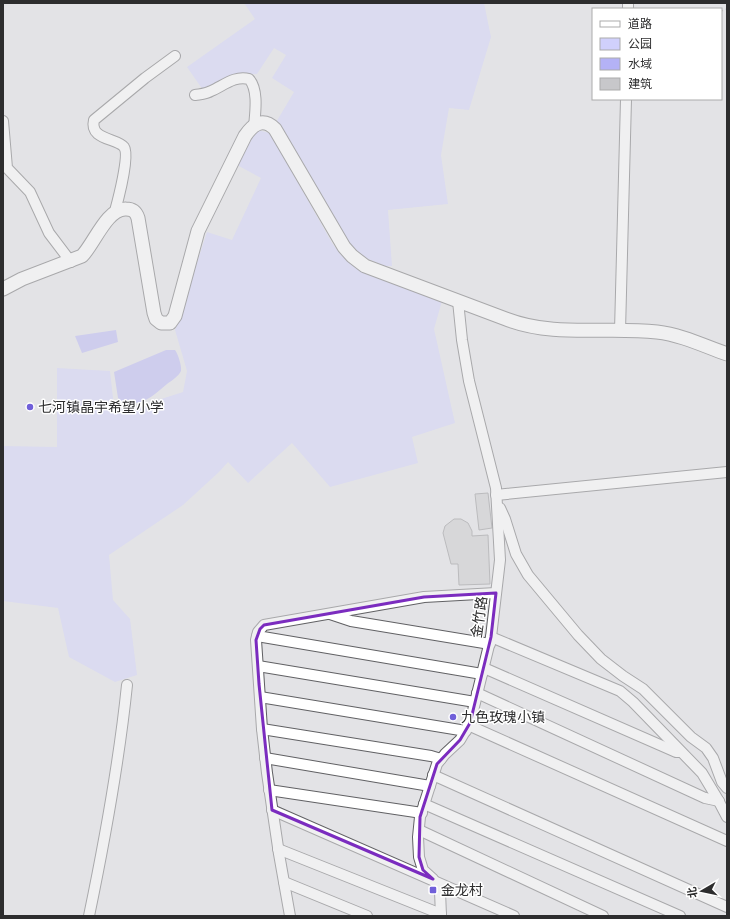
<svg xmlns="http://www.w3.org/2000/svg" width="730" height="919" font-family="Helvetica,'Noto Sans SC',sans-serif">
<rect width="100%" height="100%" fill="#e3e3e6"/>
<g fill="#d0d0fc">
<path d="M 244,3 L 484,3 L 491,37 L 469,110 L 449,108 L 441,155 L 448,204 L 388,210 L 392,266 L 385,266 L 368,259 L 357,252 L 336,225 L 275,124 L 294,92 L 272,78 L 286,55 L 274,48 L 257,74 L 236,75 L 203,90 L 187,67 L 255,19 Z"/>
<path d="M 257,130 L 270,133 L 332,243 L 341,255 L 358,268 L 442,301 L 434,329 L 455,423 L 412,437 L 418,463 L 330,487 L 292,443 L 248,483 L 228,462 L 219,472 L 183,505 L 109,555 L 113,600 L 130,619 L 137,675 L 115,682 L 69,657 L 58,608 L 3,601 L 3,446 L 57,447 L 57,368 L 110,371 L 114,407 L 130,409 L 183,392 L 187,371 L 175,330 L 207,232 L 232,240 L 261,178 L 237,165 Z"/>
</g>
<g fill="#b4b2f6">
<path d="M 116,330 L 118,342 L 82,353 L 75,336 Z"/>
<path d="M 166,350 L 175,350 C 178,354 182,366 181,371 C 179,376 171,381 167,384 C 156,393 145,405 129,403 C 124,402 121,402 118,398 L 114,372 Z"/>
</g>
<g fill="#c7c7ca" stroke="#8a8a8d">
<path d="M 488,493 L 492,528 L 479,530 L 475,494 Z"/>
<path d="M 454,519 L 461,519 L 468,523 L 472,531 L 472,536 L 488,535 L 490,584 L 459,585 L 458,564 L 451,564 L 443,533 L 445,526 Z"/>
</g>
<g fill="none" stroke-linecap="round" stroke-linejoin="round">
<g stroke="#616164" stroke-width="12">
<g id="minor">
<path d="M 628,9 L 628,3"/>
<path d="M 195,95 C 201,94 206,94 211,91 C 223,86 235,75 249,79 C 259,90 255,114 254,127"/>
<path d="M 3,121 L 7,168 L 30,192 L 49,233 L 71,262"/>
<path d="M 115,211 C 118,200 130,155 124,147 C 117,138 89,140 94,120 L 145,78 L 175,56"/>
<path d="M 620,331 L 626,99"/>
<path d="M 496,495 L 727,472"/>
<path d="M 500,508 L 505,519 L 516,554 L 528,575 L 578,635 L 601,659 L 623,676 L 643,689 L 691,737 L 706,748 L 713,758 L 722,782 L 727,788"/>
<path d="M 330,614 L 351,621 L 490,644"/>
<path d="M 257,636 L 482,674"/>
<path d="M 491,637 L 620,691 L 633,702 L 702,773 L 717,798 L 727,817"/>
<path d="M 258,666 L 475,702"/>
<path d="M 484,668 L 676,752 L 680,752"/>
<path d="M 477,693 L 705,798 L 719,801"/>
<path d="M 260,697 L 466,731"/>
<path d="M 468,725 L 727,841"/>
<path d="M 262,729 L 431,756 L 441,759"/>
<path d="M 265,758 L 430,786"/>
<path d="M 433,775 L 727,907"/>
<path d="M 269,790 L 422,813"/>
<path d="M 424,804 L 680,916"/>
<path d="M 272,810 L 514,916"/>
<path d="M 419,830 L 603,916"/>
<path d="M 278,849 L 441,914"/>
<path d="M 284,882 L 367,916"/>
<path d="M 89,916 C 105,839 119,763 127,685"/>
<path d="M 290,916 L 279,854 L 267,773 L 262,729 L 256,640 L 258,632 L 264,625 L 424,597 L 496,593"/>
<path d="M 441,916 L 440,891 L 433,879 L 423,870 L 419,857 L 418,837 L 420,817 L 437,764 L 445,754 L 460,740 L 470,723 L 491,637 L 500,560 L 496,488 L 469,381 L 462,340 L 458,301"/>
</g>
</g>
<g stroke="#616164" stroke-width="15">
<path id="major" d="M 3,289 L 22,279 L 82,256 C 94,244 107,208 126,209 C 133,209 136,212 138,218 L 154,313 L 156,319 L 161,323 L 170,323 L 175,316 L 198,231 L 245,136 C 253,124 263,117 275,129 L 344,247 L 352,256 L 365,266 L 506,319 C 556,338 605,326 657,332 C 682,335 704,346 727,354"/>
</g>
<path stroke="#8f8f91" stroke-width="1.5" stroke-dasharray="2 3" stroke-linecap="butt" d="M 721,11 L 727,9"/>
<use href="#minor" stroke="#fff" stroke-width="10"/>
<use href="#major" stroke="#fff" stroke-width="13"/>
</g>
<path d="M0 0H730V919H0ZM 496,593 L 491,637 L 470,723 L 460,740 L 437,764 L 420,817 L 419,857 L 423,870 L 433,879 L 272,810 L 259,684 L 256,640 L 260,629 L 264,625 L 424,597 Z" fill="#e3e3e6" fill-opacity=".55" fill-rule="evenodd"/>
<path fill="none" stroke="#7b2cbf" stroke-width="3" stroke-linejoin="round" d="M 496,593 L 491,637 L 470,723 L 460,740 L 437,764 L 420,817 L 419,857 L 423,870 L 433,879 L 272,810 L 259,684 L 256,640 L 260,629 L 264,625 L 424,597 Z"/>
<g fill="#705fd9" stroke="#fff" stroke-width="1.5">
<circle cx="30" cy="407" r="4"/>
<circle cx="453" cy="717" r="4"/>
<rect x="429" y="886" width="8" height="8" rx="2"/>
</g>
<g text-anchor="middle" dominant-baseline="central" stroke-width="3" stroke-linejoin="round" paint-order="stroke">
<g font-size="14" fill="#2d2d2e" stroke="#fff" text-anchor="start">
<text x="38" y="407">七河镇晶宇希望小学</text>
<text x="461" y="717">九色玫瑰小镇</text>
<text x="441" y="890">金龙村</text>
</g>
<g font-size="14" fill="#2d2d2e" stroke="#fff">
<text transform="translate(479 617) rotate(-82)">金竹路</text>
</g>
</g>
<rect width="730" height="919" fill="none" stroke="#2d2d2e" stroke-width="8"/>
<rect x="592" y="8" width="130" height="92" fill="#ffffff" stroke="#ababab"/>
<rect x="600" y="21" width="20" height="6" fill="#ffffff" stroke="#ababab"/>
<text x="628" y="28" font-size="12" fill="#2d2d2e">道路</text>
<rect x="600" y="38" width="20" height="12" fill="#d0d0fc" stroke="#ababab"/>
<text x="628" y="48" font-size="12" fill="#2d2d2e">公园</text>
<rect x="600" y="58" width="20" height="12" fill="#b4b2f6" stroke="#ababab"/>
<text x="628" y="68" font-size="12" fill="#2d2d2e">水域</text>
<rect x="600" y="78" width="20" height="12" fill="#c7c7ca" stroke="#ababab"/>
<text x="628" y="88" font-size="12" fill="#2d2d2e">建筑</text>
<g transform="translate(702 891) rotate(261)" stroke="#ffffff" stroke-width="3" paint-order="stroke">
<path d="M0-3L7 15L0 10L-7 15Z" fill="#2d2d2e"/>
<text y="-6" font-size="11" font-weight="bold" text-anchor="middle" fill="#2d2d2e">北</text>
</g>
</svg>
